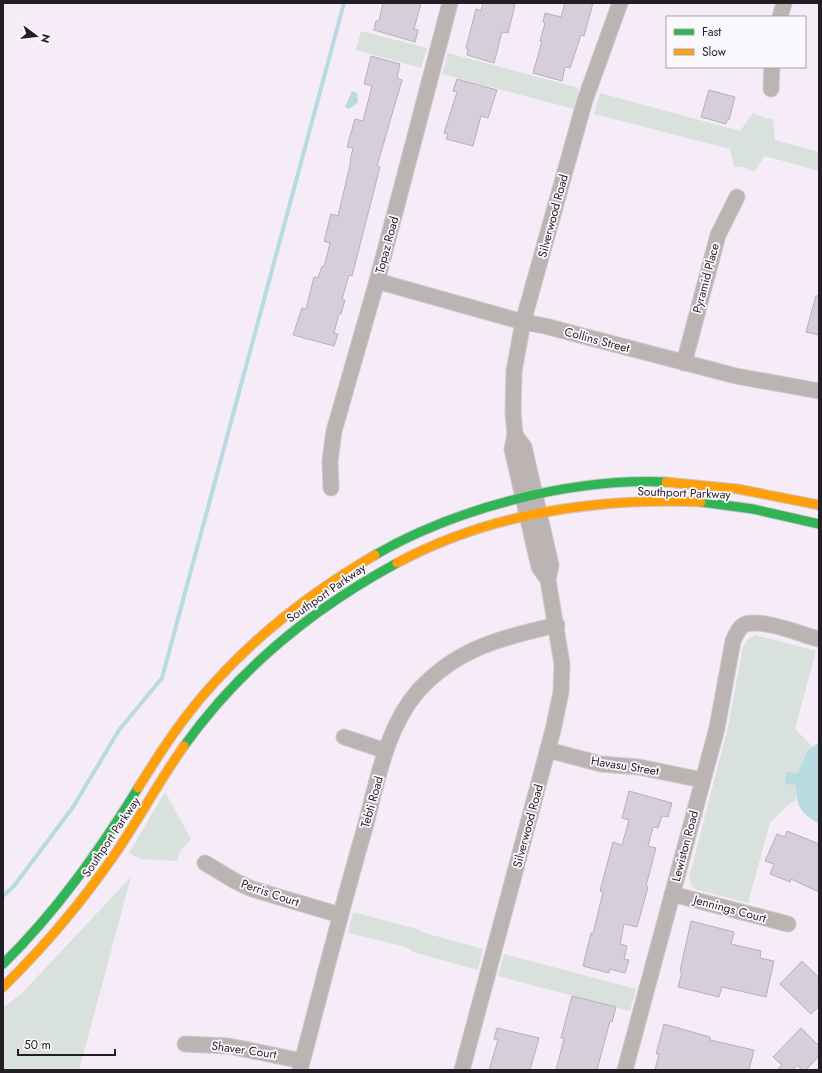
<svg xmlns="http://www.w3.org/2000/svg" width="822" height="1073" font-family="Jost,sans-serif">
<rect width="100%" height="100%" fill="#f5ecf8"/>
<g fill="#d9e1dc">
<path d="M 361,31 L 427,48 L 421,68 L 356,50 Z"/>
<path d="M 448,53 L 579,88 L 574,109 L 442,74 Z"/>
<path d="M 600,93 L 740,131 L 753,113 L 765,118 L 773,119 L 775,140 L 819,152 L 819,171 L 765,156 L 754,172 L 744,167 L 734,167 L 730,149 L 594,114 Z"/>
<path d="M 756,635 L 816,651 L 795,729 L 812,746 L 805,755 L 798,773 L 786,772 L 796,785 L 796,800 L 788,805 L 770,823 L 748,903 L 695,889 L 692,886 L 689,878 L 728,727 L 743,647 L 748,639 Z"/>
<path d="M 165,792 L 191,839 L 181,850 L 177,861 L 140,859 L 129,853 Z"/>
<path d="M 131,877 L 79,1070 L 3,1070 L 3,1008 L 22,993 Z"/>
<path d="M 353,912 L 417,929 L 425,933 L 483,949 L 478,970 L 413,952 L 406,947 L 348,933 Z"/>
<path d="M 504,954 L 636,989 L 630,1011 L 498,976 Z"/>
</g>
<g fill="#b8dae1">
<path d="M 352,91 L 357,93 L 358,102 L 349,109 L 345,107 Z"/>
<path d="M 819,742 L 819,824 C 800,812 796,806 796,785 L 785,784 L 786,772 L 798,773 L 807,751 Z"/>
</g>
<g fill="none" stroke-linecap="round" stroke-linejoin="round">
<path stroke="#b8dae1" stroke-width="4" d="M 3,896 L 14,886 L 73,807 L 119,730 L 162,678 L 344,3"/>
</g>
<g fill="#d5cfd9" stroke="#b6b0ba">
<path d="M 383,3 L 421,3 L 414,29 L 418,30 L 415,42 L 374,30 L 376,21 L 379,21 Z"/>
<path d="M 483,3 L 507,3 L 515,5 L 508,33 L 502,32 L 494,63 L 467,55 L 468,49 L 466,48 L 476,9 L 481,11 Z"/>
<path d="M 565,3 L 593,3 L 584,36 L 581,35 L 570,68 L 565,67 L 562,81 L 533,73 L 542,41 L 540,41 L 545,23 L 543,22 L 545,13 L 561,17 Z"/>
<path d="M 371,56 L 400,64 L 397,78 L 402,80 L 377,166 L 380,167 L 352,276 L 349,275 L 342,299 L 345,300 L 341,314 L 339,314 L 334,333 L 338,334 L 334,346 L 293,335 L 302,308 L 306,309 L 314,277 L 318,278 L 322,266 L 324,267 L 330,243 L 324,241 L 331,214 L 338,216 L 351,161 L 350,161 L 353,148 L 347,147 L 355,119 L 363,121 L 372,86 L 364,84 Z"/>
<path d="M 457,79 L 497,90 L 488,118 L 481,116 L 473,146 L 446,139 L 448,134 L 444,133 L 457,92 L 453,91 Z"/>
<path d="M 709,90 L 735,97 L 729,120 L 727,120 L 726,124 L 701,117 Z"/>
<path d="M 816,296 L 819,296 L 819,335 L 806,332 Z"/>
<path d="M 629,791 L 672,803 L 668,817 L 662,816 L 658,828 L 653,827 L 648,846 L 656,848 L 646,886 L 648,887 L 637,927 L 624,924 L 620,944 L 627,946 L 624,959 L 629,960 L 625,973 L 610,969 L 609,973 L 583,966 L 591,933 L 593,934 L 603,892 L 600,891 L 613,842 L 622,845 L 629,820 L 622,818 Z"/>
<path d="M 787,831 L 819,844 L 819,892 L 791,879 L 790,882 L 770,874 L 774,864 L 765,861 L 777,834 L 785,837 Z"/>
<path d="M 691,921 L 734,932 L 731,944 L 761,951 L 760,958 L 774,961 L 766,997 L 722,987 L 719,997 L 678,987 L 682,972 L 680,971 Z"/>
<path d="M 802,961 L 819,978 L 819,1006 L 811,1014 L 780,984 Z"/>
<path d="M 572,996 L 616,1007 L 612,1022 L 610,1021 L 597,1070 L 556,1070 L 564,1039 L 561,1038 Z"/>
<path d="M 664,1024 L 710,1037 L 710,1040 L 754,1050 L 749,1070 L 655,1070 L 659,1054 L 656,1054 Z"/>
<path d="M 497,1028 L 539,1038 L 530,1070 L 489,1070 L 498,1040 L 494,1039 Z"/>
<path d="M 801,1028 L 819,1046 L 819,1056 L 806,1070 L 802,1070 L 797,1065 L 793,1070 L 777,1070 L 782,1065 L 773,1057 Z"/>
</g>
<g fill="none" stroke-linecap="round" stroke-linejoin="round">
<g stroke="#cec8d1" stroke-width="17">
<g id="street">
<path d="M 780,17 L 784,3"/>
<path d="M 771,89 L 772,67"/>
<path d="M 377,281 L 523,322 L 545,326 L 736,376 L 819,391"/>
<path d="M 684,363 L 718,235 L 737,197"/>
<path d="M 515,435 L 513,412 L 514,371 L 523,322 L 585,100 L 620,3"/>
<path d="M 331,488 L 330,461 L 334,431 L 377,281 L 450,3"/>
<path d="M 344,737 L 386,751"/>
<path d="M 548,750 L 601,764 L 639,767 L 702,780"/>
<path d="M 205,863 L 235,881 L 252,889 L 340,915"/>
<path d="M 672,894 L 788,924"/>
<path d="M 185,1044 L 229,1046 L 302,1061"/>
<path d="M 300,1070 C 321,990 341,910 364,831 C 377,784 385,729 418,691 C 457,648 503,637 557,625"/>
<path d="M 462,1070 L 553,730 L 561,692 L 562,664 L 548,580 L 551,565 L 524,447 L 515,435 L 512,449 L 539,567 L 548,580"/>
<path d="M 625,1070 L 717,728 L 733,641 C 736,635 739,626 746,624 C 764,619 800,634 819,639"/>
</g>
</g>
<g stroke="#cec8d1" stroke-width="11">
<g id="fast">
<path d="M 701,502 L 753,509 L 819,524"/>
<path d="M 375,555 C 456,508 571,478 666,482"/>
<path d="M 184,746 C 239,669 314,608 397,563"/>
<path d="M 3,964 C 57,911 99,851 138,788"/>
</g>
</g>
<g stroke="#cec8d1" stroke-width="11">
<g id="slow">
<path d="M 666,482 L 738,489 L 819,505"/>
<path d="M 397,563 C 490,513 597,498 701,502"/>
<path d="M 138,788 C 161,751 185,714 215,682 C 261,631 315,590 375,555"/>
<path d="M 3,987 C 45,946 82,902 115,854 C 139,819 159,781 184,746"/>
</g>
</g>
<use href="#street" stroke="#bbb4b3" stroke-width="15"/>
<use href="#fast" stroke="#30b455" stroke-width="9"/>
<use href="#slow" stroke="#ff9f0a" stroke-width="9"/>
</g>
<g text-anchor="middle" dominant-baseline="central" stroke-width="3.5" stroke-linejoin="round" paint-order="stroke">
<g font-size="12" fill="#231d25" stroke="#fcf9fe">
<text transform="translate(553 216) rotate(-75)">Silverwood Road</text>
<text transform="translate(387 245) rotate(-75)">Topaz Road</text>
<text transform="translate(706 278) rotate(-75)">Pyramid Place</text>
<text transform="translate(597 340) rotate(15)">Collins Street</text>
<text transform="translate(684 493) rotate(2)">Southport Parkway</text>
<text transform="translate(326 593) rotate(-35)">Southport Parkway</text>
<text transform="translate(625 766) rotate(9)">Havasu Street</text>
<text transform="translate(372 802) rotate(-74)">Tebti Road</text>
<text transform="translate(528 826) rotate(-75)">Silverwood Road</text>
<text transform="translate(111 837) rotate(-56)">Southport Parkway</text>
<text transform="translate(685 846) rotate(-75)">Lewiston Road</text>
<text transform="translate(270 893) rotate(19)">Perris Court</text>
<text transform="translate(730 909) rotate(15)">Jennings Court</text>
<text transform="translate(244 1050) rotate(8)">Shaver Court</text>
</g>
</g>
<rect width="822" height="1073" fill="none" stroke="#231d25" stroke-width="8"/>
<rect x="666" y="16" width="140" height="52" fill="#fcf9fe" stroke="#a5a1a7"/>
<rect x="674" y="29" width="20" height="6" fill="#30b455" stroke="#a5a1a7"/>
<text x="702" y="36" font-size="12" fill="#231d25">Fast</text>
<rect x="674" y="49" width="20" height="6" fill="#ff9f0a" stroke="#a5a1a7"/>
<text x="702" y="56" font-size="12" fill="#231d25">Slow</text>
<g transform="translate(36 36) rotate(105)" stroke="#fcf9fe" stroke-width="3" paint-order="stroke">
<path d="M0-3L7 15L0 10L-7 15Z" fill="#231d25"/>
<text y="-6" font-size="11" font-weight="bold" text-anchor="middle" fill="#231d25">N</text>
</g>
<path d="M18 1049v6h97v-6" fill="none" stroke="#231d25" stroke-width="2"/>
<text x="24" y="1049" font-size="12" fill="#231d25" stroke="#fcf9fe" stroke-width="3" paint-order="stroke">50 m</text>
</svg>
